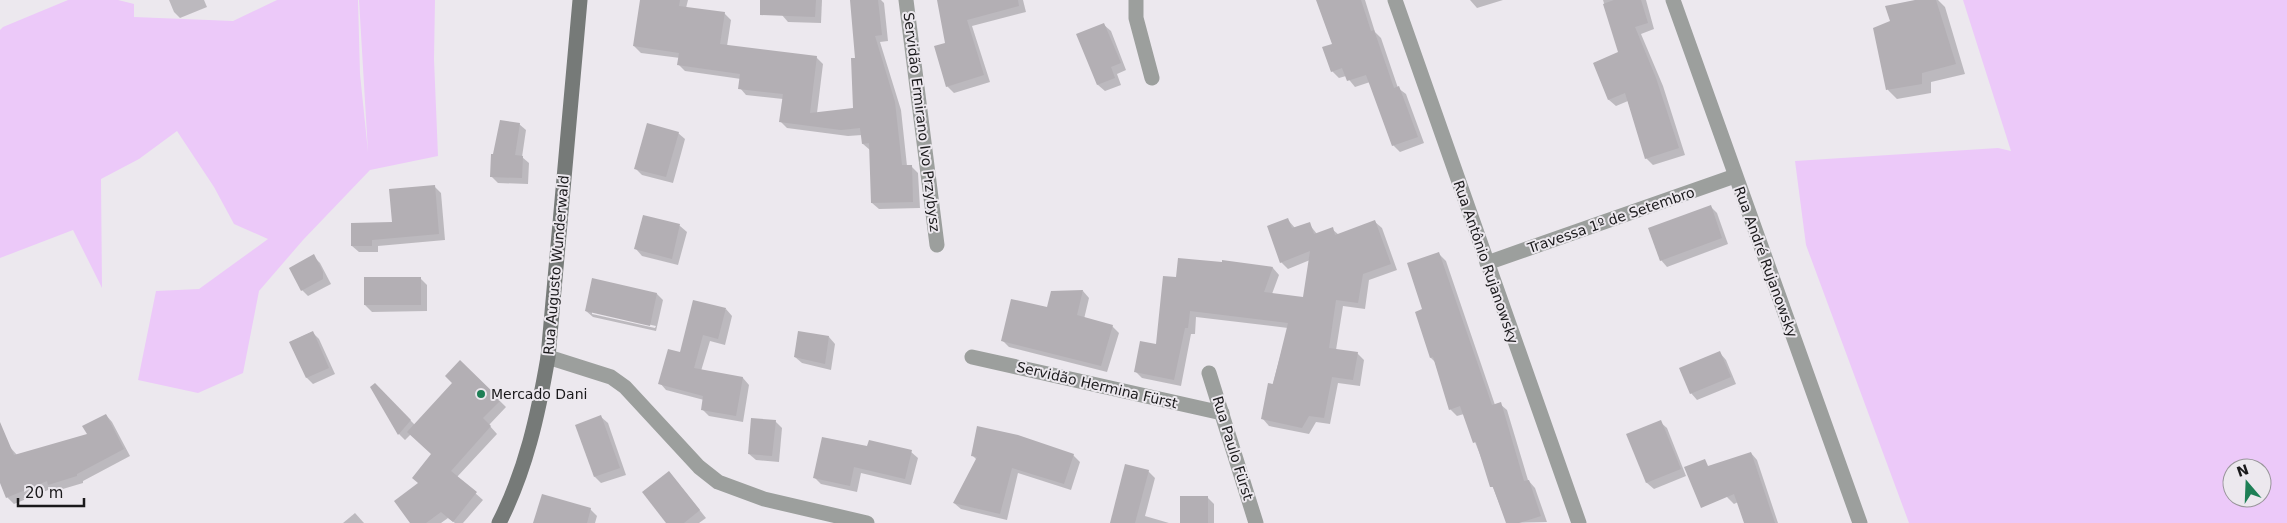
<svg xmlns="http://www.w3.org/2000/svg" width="2287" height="523" font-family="'DejaVu Sans',sans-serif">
<rect width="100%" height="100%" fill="#ece8ee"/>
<g fill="#ecc9f9" fill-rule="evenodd">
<path d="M 68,0 L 118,0 L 134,4 L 134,17 L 233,21 L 277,0 L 358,0 L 360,74 L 368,152 L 359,0 L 435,0 L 434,59 L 438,156 L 370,170 L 303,240 L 259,291 L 243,373 L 198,393 L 138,380 L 156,291 L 199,289 L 268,239 L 234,224 L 214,187 L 177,131 L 139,159 L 101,179 L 102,288 L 73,230 L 0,258 L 0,30 L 3,27 Z"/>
<path d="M 1963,0 L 2287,0 L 2287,523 L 1909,523 L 1806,245 L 1795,161 L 1998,148 L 2011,151 ZM 2232,468 L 2262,468 L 2262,498 L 2232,498 Z"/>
</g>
<g fill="#0003" fill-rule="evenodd">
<path d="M 169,0 L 204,0 L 207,7 L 180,18 L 174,12 Z"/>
<path d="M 641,0 L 688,0 L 686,8 L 724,13 L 731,20 L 727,46 L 816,57 L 823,64 L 817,113 L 854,109 L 857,59 L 851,0 L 881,0 L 884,3 L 888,41 L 880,42 L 901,110 L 907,166 L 911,166 L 918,173 L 920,208 L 879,209 L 872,203 L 870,150 L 863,144 L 862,135 L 848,136 L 787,128 L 781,122 L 783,99 L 746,95 L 740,88 L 741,79 L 685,71 L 679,65 L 680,58 L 641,53 L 634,46 Z"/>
<path d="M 783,0 L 822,0 L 821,23 L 788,22 L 782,15 Z"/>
<path d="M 938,0 L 1023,0 L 1026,12 L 972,26 L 990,82 L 954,93 L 947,86 L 946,43 Z"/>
<path d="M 1318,0 L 1365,0 L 1375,32 L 1381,38 L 1398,88 L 1406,94 L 1424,143 L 1400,152 L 1393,145 L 1370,82 L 1355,87 L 1346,76 L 1339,78 L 1332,71 L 1333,45 Z"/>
<path d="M 1470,0 L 1503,0 L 1477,8 Z"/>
<path d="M 1603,0 L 1646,0 L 1654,29 L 1641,34 L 1663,86 L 1685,155 L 1653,165 L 1646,158 L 1628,101 L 1616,106 L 1609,100 L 1594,63 L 1620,53 Z"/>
<path d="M 1921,0 L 1938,0 L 1945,7 L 1965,74 L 1931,82 L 1931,93 L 1897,99 L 1888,90 L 1891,22 Z"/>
<path d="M 1104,25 L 1111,31 L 1126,70 L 1117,74 L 1121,85 L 1105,91 L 1098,85 L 1078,35 Z"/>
<path d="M 519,124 L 526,130 L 522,157 L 529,163 L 528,184 L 498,183 L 491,176 Z"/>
<path d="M 678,133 L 685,139 L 673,183 L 642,175 L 635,168 Z"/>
<path d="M 434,186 L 441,193 L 445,240 L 378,246 L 378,252 L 359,252 L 352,246 L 394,223 Z"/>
<path d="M 1710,206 L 1717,213 L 1728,244 L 1667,267 L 1661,260 Z"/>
<path d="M 644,217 L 680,226 L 687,232 L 678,265 L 642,256 L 636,249 Z"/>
<path d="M 1288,220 L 1295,228 L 1309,224 L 1317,234 L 1332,229 L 1339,235 L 1375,222 L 1382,228 L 1397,270 L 1369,280 L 1365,309 L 1343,306 L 1336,350 L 1357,353 L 1364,360 L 1360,386 L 1338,383 L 1330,424 L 1316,422 L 1309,434 L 1269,426 L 1263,419 L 1288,328 L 1196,317 L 1195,334 L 1191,334 L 1181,386 L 1142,378 L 1135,371 L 1157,346 L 1177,278 L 1223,262 L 1273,268 L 1279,275 L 1272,294 L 1304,299 L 1310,260 L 1288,269 L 1281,262 Z"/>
<path d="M 1439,254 L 1446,261 L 1495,405 L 1500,404 L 1507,410 L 1528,480 L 1535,488 L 1547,522 L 1507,523 L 1464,414 L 1457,416 L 1450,409 L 1435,362 L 1431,358 L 1423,310 Z"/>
<path d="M 313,256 L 320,263 L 331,284 L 308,296 L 302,290 Z"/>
<path d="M 420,278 L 427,285 L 427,311 L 372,312 L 365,305 Z"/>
<path d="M 1083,291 L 1089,298 L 1084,319 L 1112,326 L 1119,333 L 1107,372 L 1009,347 L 1002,340 L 1048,308 Z"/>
<path d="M 657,294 L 663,300 L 656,331 L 593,317 L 586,311 ZM 592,312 L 656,326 L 655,328 L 592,314 Z"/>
<path d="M 726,309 L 732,316 L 725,345 L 710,341 L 701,371 L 743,378 L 749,385 L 743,422 L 709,416 L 702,409 L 704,400 L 666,390 L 660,383 L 681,354 Z"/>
<path d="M 312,332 L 319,339 L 335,374 L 313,384 L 307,378 L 290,342 Z"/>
<path d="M 829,337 L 835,344 L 831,370 L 802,363 L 795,357 Z"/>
<path d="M 1720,353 L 1726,360 L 1736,384 L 1697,400 L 1691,393 Z"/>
<path d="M 460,362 L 506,407 L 489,425 L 497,434 L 457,477 L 483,500 L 463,523 L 455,523 L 448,518 L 441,523 L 411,523 L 419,484 L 432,454 L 411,434 L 405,440 L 399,434 L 375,385 L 415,425 L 454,383 Z"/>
<path d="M 106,415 L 112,422 L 130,456 L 83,481 L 83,483 L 56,491 L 53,488 L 14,504 L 7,497 L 0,479 L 0,449 L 9,446 L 17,455 L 88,435 Z"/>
<path d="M 601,417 L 608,423 L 626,475 L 601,483 L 595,477 Z"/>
<path d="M 775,421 L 782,428 L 779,462 L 756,460 L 749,454 Z"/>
<path d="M 1660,422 L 1667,428 L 1686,476 L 1654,489 L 1647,483 L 1628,435 Z"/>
<path d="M 868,448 L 911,452 L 918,458 L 911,485 L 861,473 L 857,492 L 821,484 L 815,478 Z"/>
<path d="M 1751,453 L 1757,460 L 1778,523 L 1745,523 L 1738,502 L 1734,504 L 1727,497 L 1716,465 Z"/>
<path d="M 972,455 L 1073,455 L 1080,462 L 1071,490 L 1018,473 L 1007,520 L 961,509 L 954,503 L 977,460 Z"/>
<path d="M 1148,471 L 1155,478 L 1145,516 L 1169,523 L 1111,523 Z"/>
<path d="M 669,472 L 706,518 L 699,523 L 667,523 Z"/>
<path d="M 1207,497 L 1214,504 L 1214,523 L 1181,523 Z"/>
<path d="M 590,509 L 597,516 L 595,523 L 535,523 Z"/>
<path d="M 355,513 L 364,523 L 343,523 Z"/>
</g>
<g fill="#b3afb4">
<path d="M 640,0 L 680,0 L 679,6 L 725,12 L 720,44 L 817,56 L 810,113 L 853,108 L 851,58 L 855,58 L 850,0 L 878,0 L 882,35 L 875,36 L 895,102 L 902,165 L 912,165 L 913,202 L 871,203 L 869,143 L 862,144 L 860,128 L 841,130 L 779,122 L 783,94 L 738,89 L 740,74 L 677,65 L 679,53 L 633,46 Z"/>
<path d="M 760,0 L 816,0 L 815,17 L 760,15 Z"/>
<path d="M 937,0 L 1018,0 L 1019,6 L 967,20 L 984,75 L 946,87 L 934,46 L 945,43 Z"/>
<path d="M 1316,0 L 1361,0 L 1371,31 L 1374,30 L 1394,88 L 1399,86 L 1418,137 L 1392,146 L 1366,75 L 1347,81 L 1342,68 L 1331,72 L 1322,47 L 1332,44 Z"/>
<path d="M 1614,0 L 1641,0 L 1648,23 L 1635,27 L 1656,78 L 1679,148 L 1645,159 L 1625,93 L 1608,100 L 1593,63 L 1618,52 L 1603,4 Z"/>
<path d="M 1915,0 L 1936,0 L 1956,64 L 1922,73 L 1922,84 L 1886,90 L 1873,28 L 1890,21 L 1885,6 Z"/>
<path d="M 1104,23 L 1121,63 L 1111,67 L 1115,78 L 1097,85 L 1076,34 Z"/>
<path d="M 500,120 L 520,123 L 515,155 L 523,156 L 522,178 L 490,177 L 491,154 L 493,154 Z"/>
<path d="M 647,123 L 679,132 L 666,177 L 634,169 Z"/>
<path d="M 435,185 L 439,234 L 372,240 L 372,246 L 351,246 L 351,223 L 392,222 L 389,189 Z"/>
<path d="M 1711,205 L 1722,238 L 1660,261 L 1648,228 Z"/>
<path d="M 643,215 L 680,224 L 672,259 L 634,249 Z"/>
<path d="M 1288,218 L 1292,228 L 1310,222 L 1314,234 L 1333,227 L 1335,235 L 1375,220 L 1391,264 L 1363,274 L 1358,303 L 1336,300 L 1329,348 L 1358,352 L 1353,380 L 1332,377 L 1324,418 L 1309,416 L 1302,428 L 1261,419 L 1268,383 L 1273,384 L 1288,323 L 1190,311 L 1188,328 L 1185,328 L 1174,380 L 1134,372 L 1140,341 L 1156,344 L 1163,276 L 1176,277 L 1178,258 L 1222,262 L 1222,260 L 1273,267 L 1264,292 L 1303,297 L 1310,251 L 1280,263 L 1267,226 Z"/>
<path d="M 1439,252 L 1492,405 L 1501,402 L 1524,481 L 1529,480 L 1541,516 L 1519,523 L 1506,523 L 1493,487 L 1490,487 L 1476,442 L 1473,443 L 1460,406 L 1449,410 L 1433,357 L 1430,358 L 1415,312 L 1422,309 L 1407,263 Z"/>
<path d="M 314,254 L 323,272 L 323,279 L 301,291 L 289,268 Z"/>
<rect x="364" y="277" width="57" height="28"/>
<path d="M 592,278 L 657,293 L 650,326 L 585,311 Z"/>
<path d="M 1083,290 L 1077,315 L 1113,325 L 1101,366 L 1001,341 L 1011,299 L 1047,307 L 1051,291 Z"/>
<path d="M 693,300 L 726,308 L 718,339 L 703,335 L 694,368 L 743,377 L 736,416 L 701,410 L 703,396 L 658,384 L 668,349 L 680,352 Z"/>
<path d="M 313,331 L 329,368 L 306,378 L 289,342 Z"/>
<path d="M 798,331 L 829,336 L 825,364 L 794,357 Z"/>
<path d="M 1720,351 L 1731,377 L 1690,394 L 1679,368 Z"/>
<path d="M 460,360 L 501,400 L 483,418 L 491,426 L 451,471 L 477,492 L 453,522 L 441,512 L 426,523 L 410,523 L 394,501 L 418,483 L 412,478 L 431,454 L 407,432 L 452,383 L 445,376 Z"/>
<path d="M 375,383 L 411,420 L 398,435 L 370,387 Z"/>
<path d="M 106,414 L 124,449 L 77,474 L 77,476 L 48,485 L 47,481 L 6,498 L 0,483 L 0,422 L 14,455 L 87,434 L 82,426 Z"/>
<path d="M 601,415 L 620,468 L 594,477 L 575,425 Z"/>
<path d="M 751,418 L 776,420 L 772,456 L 748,454 Z"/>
<path d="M 1661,420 L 1681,469 L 1646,483 L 1626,434 Z"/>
<path d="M 977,426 L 1018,435 L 1074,454 L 1064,484 L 1012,468 L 1000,514 L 953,503 L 977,457 L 971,456 Z"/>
<path d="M 822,437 L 867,446 L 869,440 L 912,450 L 905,479 L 854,467 L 850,486 L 813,478 Z"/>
<path d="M 1751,452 L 1775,523 L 1744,523 L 1734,494 L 1701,508 L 1684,467 L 1705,459 L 1708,466 Z"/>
<path d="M 1125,464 L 1149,470 L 1135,523 L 1110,523 Z"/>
<path d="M 669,471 L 700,510 L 684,523 L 666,523 L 642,492 Z"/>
<path d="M 542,494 L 591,508 L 587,523 L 533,523 Z"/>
<rect x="1180" y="496" width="28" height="27"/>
</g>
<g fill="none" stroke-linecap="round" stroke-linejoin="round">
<g stroke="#9c9f9d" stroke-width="15">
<path d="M 906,0 L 937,245"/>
<path d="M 1136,0 L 1136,18 L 1152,78"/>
<path d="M 1395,0 L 1579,523"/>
<path d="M 1673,0 L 1860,523"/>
<path d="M 1487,263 L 1735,176"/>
<path d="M 548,357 L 611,377 L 625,387 L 699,467 L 718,482 L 764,499 L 867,523"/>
<path d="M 972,357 L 1222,413"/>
<path d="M 1209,373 L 1256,523"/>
</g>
<path stroke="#767a78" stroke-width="15" d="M 499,523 C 526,470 538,415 548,357 L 580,0"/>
</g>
<circle fill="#1e7f56" stroke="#ece8ee" stroke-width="2" cx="481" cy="394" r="5"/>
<g text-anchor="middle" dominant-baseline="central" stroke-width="4" stroke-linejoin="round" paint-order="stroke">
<g font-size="14" fill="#1a191b" stroke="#ece8ee">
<text transform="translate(922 122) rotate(83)">Servidão Ermirano Ivo Przybysz</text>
<text transform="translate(1611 220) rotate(-19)">Travessa 1º de Setembro</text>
<text transform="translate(1486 262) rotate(71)">Rua Antônio Rujanowsky</text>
<text transform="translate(1766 262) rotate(70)">Rua André Rujanowsky</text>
<text transform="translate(556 265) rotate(-85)">Rua Augusto Wunderwald</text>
<text transform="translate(1097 385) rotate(13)">Servidão Hermina Fürst</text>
<text transform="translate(1233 448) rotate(73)">Rua Paulo Fürst</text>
</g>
<g font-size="14" fill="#1a191b" stroke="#ece8ee" text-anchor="start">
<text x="491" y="394">Mercado Dani</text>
</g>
</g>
<g transform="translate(2247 483) rotate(341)"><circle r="24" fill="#ece8ee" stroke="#98959a"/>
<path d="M0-4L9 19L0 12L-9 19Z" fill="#1e7f56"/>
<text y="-8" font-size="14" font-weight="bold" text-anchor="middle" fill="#1a191b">N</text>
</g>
<path d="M18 498v8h66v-8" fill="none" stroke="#1a191b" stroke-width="2.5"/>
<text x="25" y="498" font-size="15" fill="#1a191b" stroke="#ece8ee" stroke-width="4" paint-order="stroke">20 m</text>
</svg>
